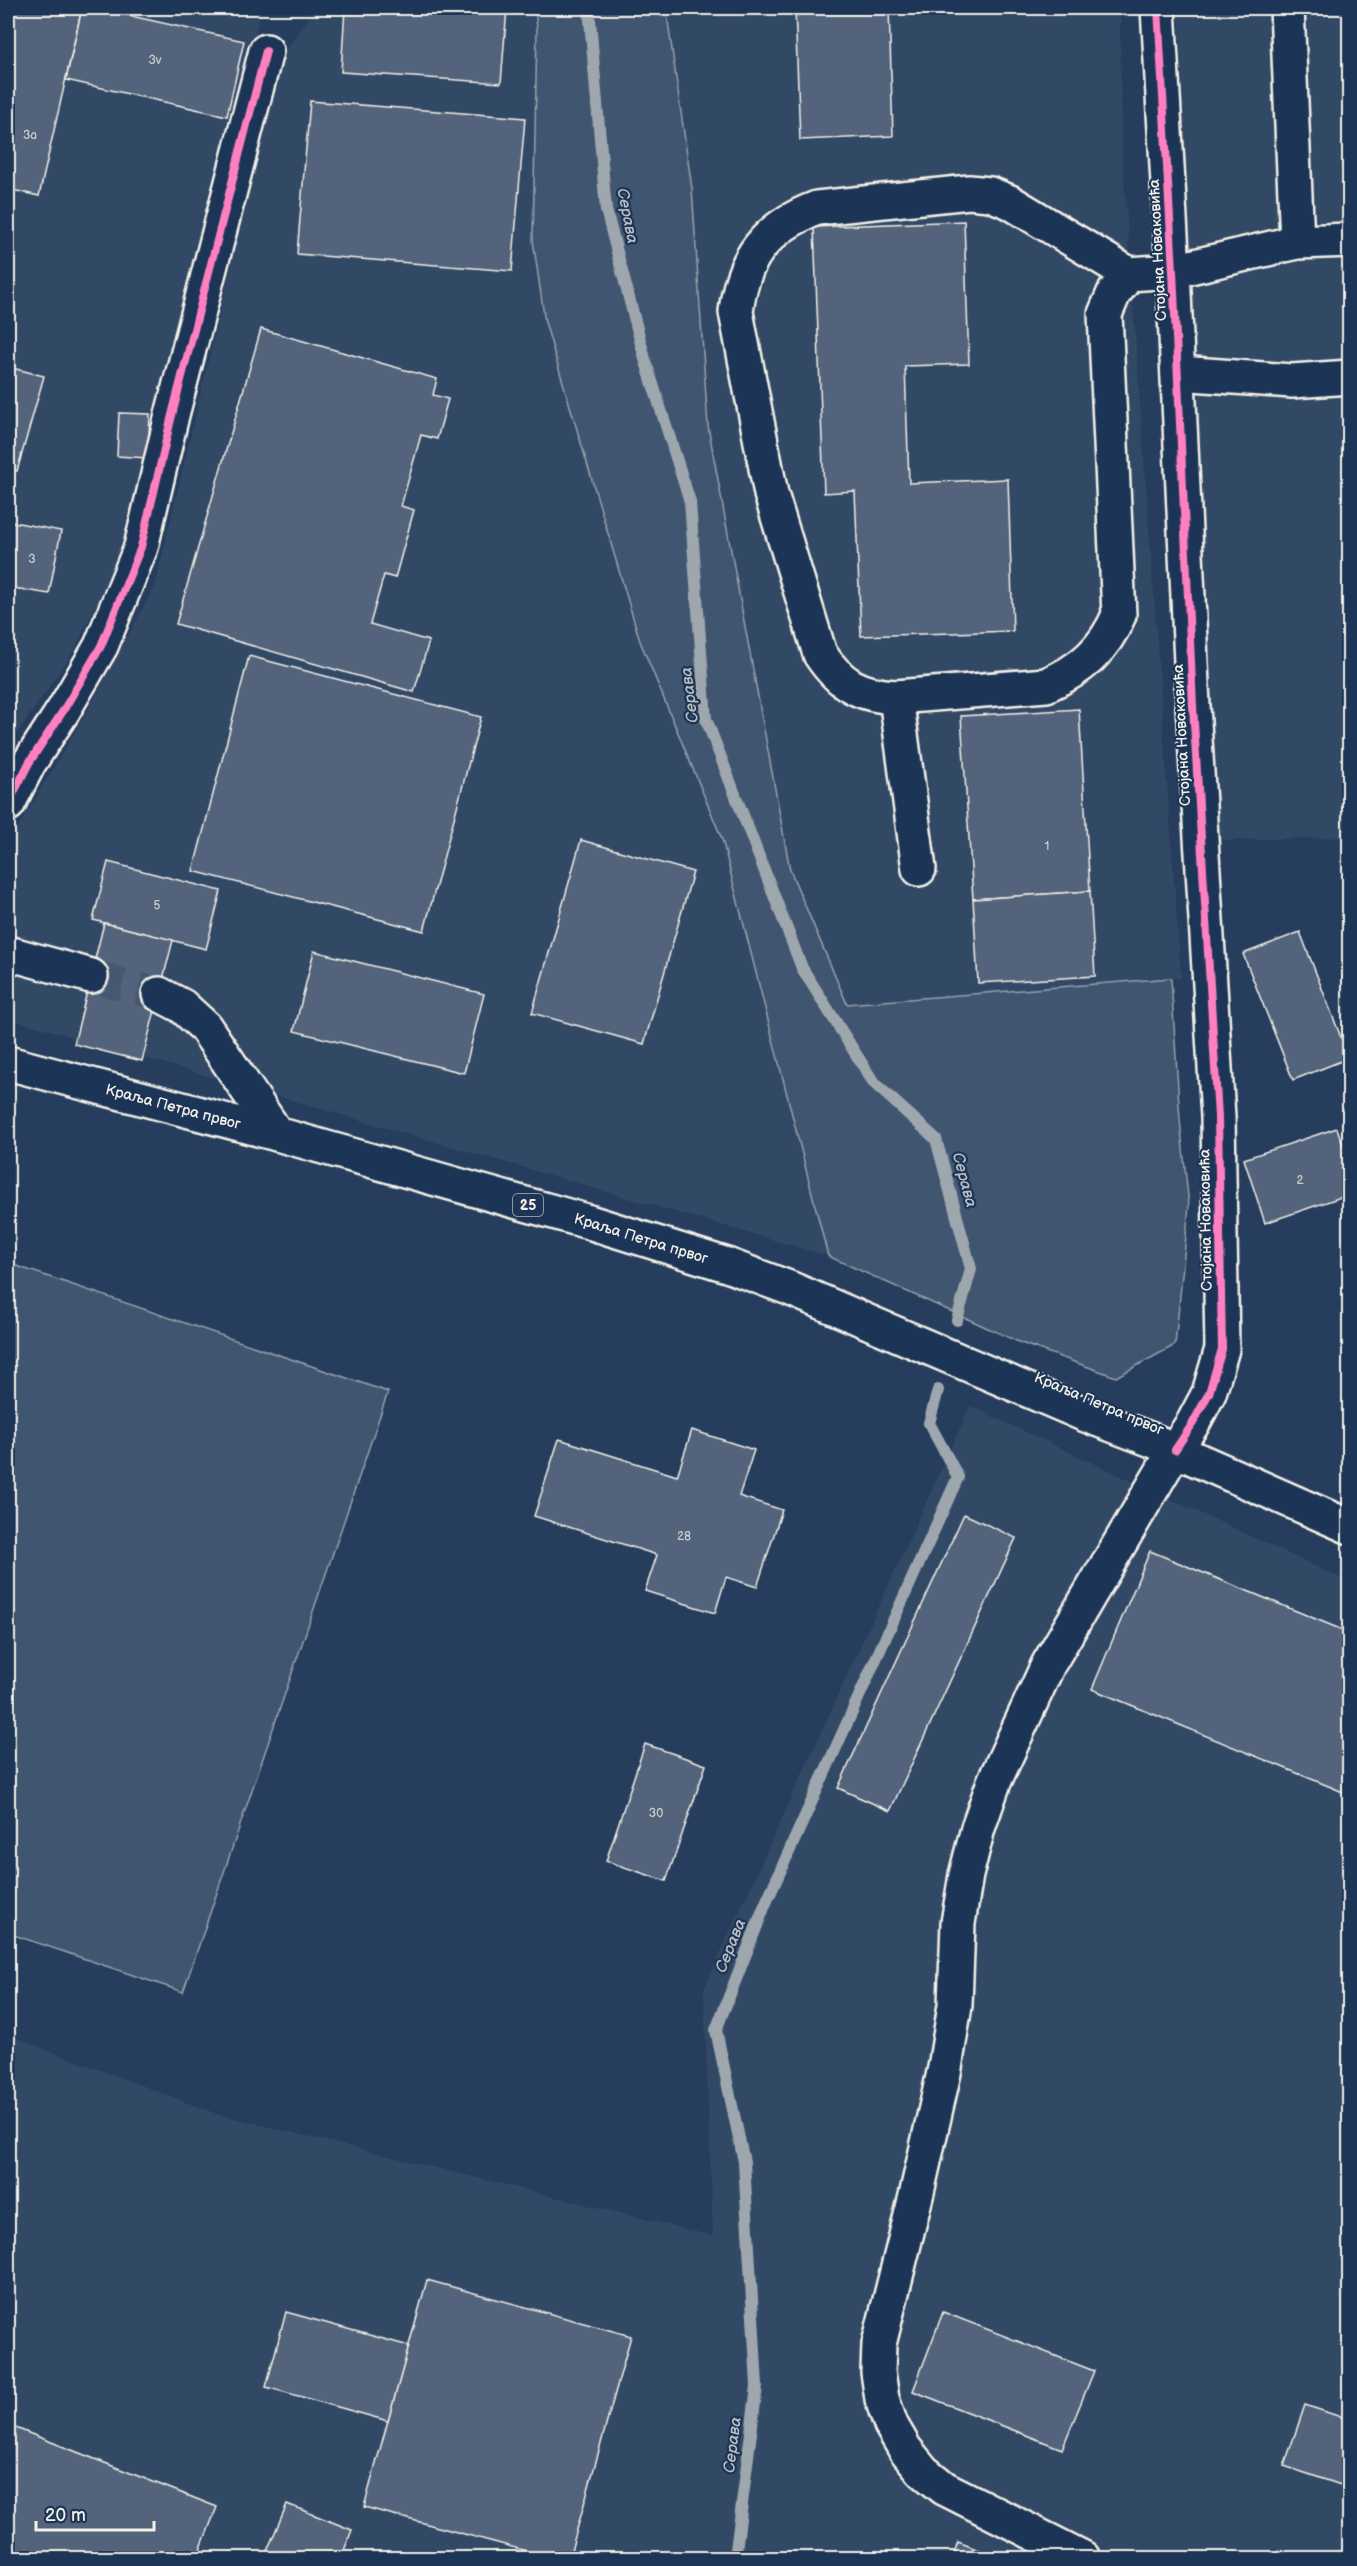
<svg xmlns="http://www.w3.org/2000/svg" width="1357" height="2566" font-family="'Balsamiq Sans',sans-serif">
<rect width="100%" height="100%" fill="#263d5d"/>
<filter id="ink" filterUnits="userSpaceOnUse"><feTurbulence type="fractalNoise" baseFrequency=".0167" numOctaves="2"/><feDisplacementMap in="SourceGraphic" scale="12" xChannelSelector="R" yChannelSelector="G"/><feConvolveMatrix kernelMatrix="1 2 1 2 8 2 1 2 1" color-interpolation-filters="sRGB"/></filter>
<g filter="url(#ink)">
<g fill="#334966">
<path d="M 8,8 L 262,8 L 125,545 L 74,650 L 8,747 Z"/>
<path d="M 293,8 L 535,8 L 537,29 L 536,87 L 640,641 L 722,839 L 828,1256 L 8,1018 L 8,844 L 84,717 L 155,586 L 280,59 L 312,13 Z"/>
<path d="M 666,8 L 1120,8 L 1121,136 L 1181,978 L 847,1004 L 790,870 L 708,426 L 692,189 Z"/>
<path d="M 1179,8 L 1349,8 L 1349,837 L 1206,841 Z"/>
<path d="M 970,1406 L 1349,1582 L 1349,2558 L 8,2558 L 8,2035 L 217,2114 L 713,2236 L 704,1989 Z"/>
</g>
<g fill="#40546f" stroke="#9aa2ac" stroke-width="1.5">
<path d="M 535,8 L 666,8 L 692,189 L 708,426 L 790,870 L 847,1004 L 1171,978 L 1180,1120 L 1189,1206 L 1175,1345 L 1116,1377 L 1021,1343 L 828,1256 L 722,839 L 640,641 L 545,322 L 533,240 L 537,29 Z"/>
<path d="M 8,1263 L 388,1392 L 183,1992 L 8,1933 Z"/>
</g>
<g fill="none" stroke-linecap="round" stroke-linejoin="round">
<g stroke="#9fa7ae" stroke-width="12">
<path d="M 589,8 L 606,210 L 645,359 L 690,502 L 706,719 L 802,968 L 874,1083 L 936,1139 L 971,1269 L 957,1320"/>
<path d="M 735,2558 L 757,2386 L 744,2162 L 716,2030 L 765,1905 L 958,1477 L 929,1423 L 938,1390"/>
</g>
</g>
<g fill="#52647b" stroke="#f4f1e8" stroke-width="1.5">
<path d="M 8,8 L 82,8 L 39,196 L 8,189 Z"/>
<path d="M 82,8 L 95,8 L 244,41 L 227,116 L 66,80 Z"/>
<path d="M 345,8 L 507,8 L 501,83 L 341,72 Z"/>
<path d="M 795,8 L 889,8 L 893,136 L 800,140 Z"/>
<path d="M 310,101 L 525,118 L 512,271 L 297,254 Z"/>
<path d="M 964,221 L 969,364 L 905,366 L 909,483 L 1008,479 L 1013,631 L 861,636 L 855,491 L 824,493 L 814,227 Z"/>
<path d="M 261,329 L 437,379 L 433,395 L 448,399 L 437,439 L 421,435 L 401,506 L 414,510 L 395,578 L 384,575 L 370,624 L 429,641 L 414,692 L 176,624 Z"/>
<path d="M 8,367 L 44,376 L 17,471 L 8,469 Z"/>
<path d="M 119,413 L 150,414 L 148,458 L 117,456 Z"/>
<path d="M 8,521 L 61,531 L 49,594 L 8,587 Z"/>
<path d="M 249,656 L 481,717 L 424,931 L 193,871 Z"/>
<path d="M 1079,709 L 1090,891 L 973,899 L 961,716 Z"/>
<path d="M 581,840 L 693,872 L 644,1044 L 532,1013 Z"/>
<path d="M 108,862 L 221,891 L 206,949 L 93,920 Z"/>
<path d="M 1090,891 L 1095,976 L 978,983 L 973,899 Z"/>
<path d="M 104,923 L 173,940 L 142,1061 L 74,1044 Z"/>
<path d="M 1300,932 L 1349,1058 L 1293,1080 L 1243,954 Z"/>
<path d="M 314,951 L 484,994 L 464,1073 L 294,1031 Z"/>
<path d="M 1337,1128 L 1350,1165 L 1350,1194 L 1265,1223 L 1244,1159 Z"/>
<path d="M 692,1430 L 754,1450 L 739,1496 L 782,1510 L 757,1587 L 726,1577 L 715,1613 L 645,1591 L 657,1555 L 534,1516 L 559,1439 L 677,1476 Z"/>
<path d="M 964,1514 L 1016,1538 L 890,1811 L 838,1788 Z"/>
<path d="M 1150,1551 L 1350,1633 L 1350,1777 L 1343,1792 L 1092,1689 Z"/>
<path d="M 645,1744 L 706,1765 L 666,1881 L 606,1861 Z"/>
<path d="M 427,2280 L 631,2336 L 569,2558 L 553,2558 L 364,2507 Z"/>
<path d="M 286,2312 L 409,2346 L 388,2421 L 266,2387 Z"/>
<path d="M 943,2312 L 1094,2371 L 1062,2449 L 913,2391 Z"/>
<path d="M 1305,2405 L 1350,2420 L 1350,2479 L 1347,2487 L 1284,2466 Z"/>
<path d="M 8,2425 L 217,2507 L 197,2558 L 8,2558 Z"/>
<path d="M 287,2504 L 352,2530 L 341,2558 L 264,2558 Z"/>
<path d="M 958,2542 L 1000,2558 L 952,2558 Z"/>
</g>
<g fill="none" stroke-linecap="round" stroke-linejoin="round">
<path stroke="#455872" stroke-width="33" stroke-dasharray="33 16" stroke-linecap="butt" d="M 91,976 L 159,994"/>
<g stroke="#f4f1e8" stroke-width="38">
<g id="minor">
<path d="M 1287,8 L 1297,242"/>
<path d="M 1129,274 L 1114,293 L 1105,314 L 1119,615 C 1104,650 1081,670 1046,685 L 896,697 C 859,695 840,684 820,654 L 771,494 L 736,312 C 742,258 766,227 817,208 L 969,192 L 990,194 L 1010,202 L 1129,274 L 1173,271 L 1297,242 L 1350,240"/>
<path d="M 1178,373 L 1292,381 L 1350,377"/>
<path d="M 896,697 L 919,869"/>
<path d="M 8,804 L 29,763 L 63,711 L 101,646 L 141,547 L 172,415 L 266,51"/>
<path d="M 8,953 L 91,976"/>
<path d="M 159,994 L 182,1006 L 205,1027 L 277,1134"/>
<path d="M 1083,2558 L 944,2488 L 923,2471 L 905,2449 L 891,2425 L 882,2399 L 878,2372 L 879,2344 L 917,2192 L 945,2068 L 955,2005 L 958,1923 L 966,1875 L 978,1828 L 994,1782 L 1048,1665 L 1175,1450 L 1193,1423 L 1209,1393 L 1222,1349 L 1218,1117 L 1193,706 L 1173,271 L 1158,8"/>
</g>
</g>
<g stroke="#f4f1e8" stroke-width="38">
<g id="major">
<path id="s1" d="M 8,1063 L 277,1134 L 589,1222 L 727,1265 L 789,1288 L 1086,1415 L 1152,1440 L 1350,1527"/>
</g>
</g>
<use href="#minor" stroke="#1d3557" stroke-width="33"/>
<use href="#major" stroke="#1d3557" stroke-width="33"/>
<g stroke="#1d3557" stroke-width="11">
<g id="cycleway">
<path d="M 1158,8 L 1173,271 L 1193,706 L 1218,1117 L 1222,1349 L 1209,1393 L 1193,1423 L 1175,1450"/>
<path d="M 8,804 L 29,763 L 63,711 L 101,646 L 141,547 L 172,415 L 266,51"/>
</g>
</g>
<use href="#cycleway" stroke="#ff80c0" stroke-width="8"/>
</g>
</g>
<g text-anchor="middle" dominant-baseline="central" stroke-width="4.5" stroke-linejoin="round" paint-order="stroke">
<g font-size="12" fill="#cccecd">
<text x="155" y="60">3v</text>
<text x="30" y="135">3a</text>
<text x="32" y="559">3</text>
<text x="1047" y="846">1</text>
<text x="157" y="905">5</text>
<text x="1300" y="1180">2</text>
<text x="684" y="1536">28</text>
<text x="656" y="1813">30</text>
</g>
<rect fill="#1d3557" stroke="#b4b9bc" stroke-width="1.5" x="513" y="1194" width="30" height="22" rx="4.5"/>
<g font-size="14" font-weight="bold" fill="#f4f1e8">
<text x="528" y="1205">25</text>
</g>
<g font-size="15" fill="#f4f1e8" stroke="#1d3557">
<text transform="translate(1158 250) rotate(-93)">Стојана Новаковића</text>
<text transform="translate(1182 735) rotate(-93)">Стојана Новаковића</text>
<text stroke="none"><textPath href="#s1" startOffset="171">Краља Петра првог</textPath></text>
<text transform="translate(1206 1220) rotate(-91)">Стојана Новаковића</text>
<text stroke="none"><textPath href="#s1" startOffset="657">Краља Петра првог</textPath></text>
<text transform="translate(1099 1404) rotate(23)">Краља Петра првог</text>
</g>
<g font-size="16" font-style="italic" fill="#bcbfc2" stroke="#1d3557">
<text transform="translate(627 216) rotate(79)">Серава</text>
<text transform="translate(690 695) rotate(-97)">Серава</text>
<text transform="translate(964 1180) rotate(75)">Серава</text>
<text transform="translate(731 1946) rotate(-68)">Серава</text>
<text transform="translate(733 2445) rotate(-83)">Серава</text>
</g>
</g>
<rect width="1357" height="2566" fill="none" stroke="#1d3557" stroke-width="30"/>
<rect x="15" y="15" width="1327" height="2536" fill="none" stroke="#f4f1e8" stroke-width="2" filter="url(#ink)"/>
<path d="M36 2521v9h118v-9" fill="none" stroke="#f4f1e8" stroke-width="3"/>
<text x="45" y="2521" font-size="18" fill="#f4f1e8" stroke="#1d3557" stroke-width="4.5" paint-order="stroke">20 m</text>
</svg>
